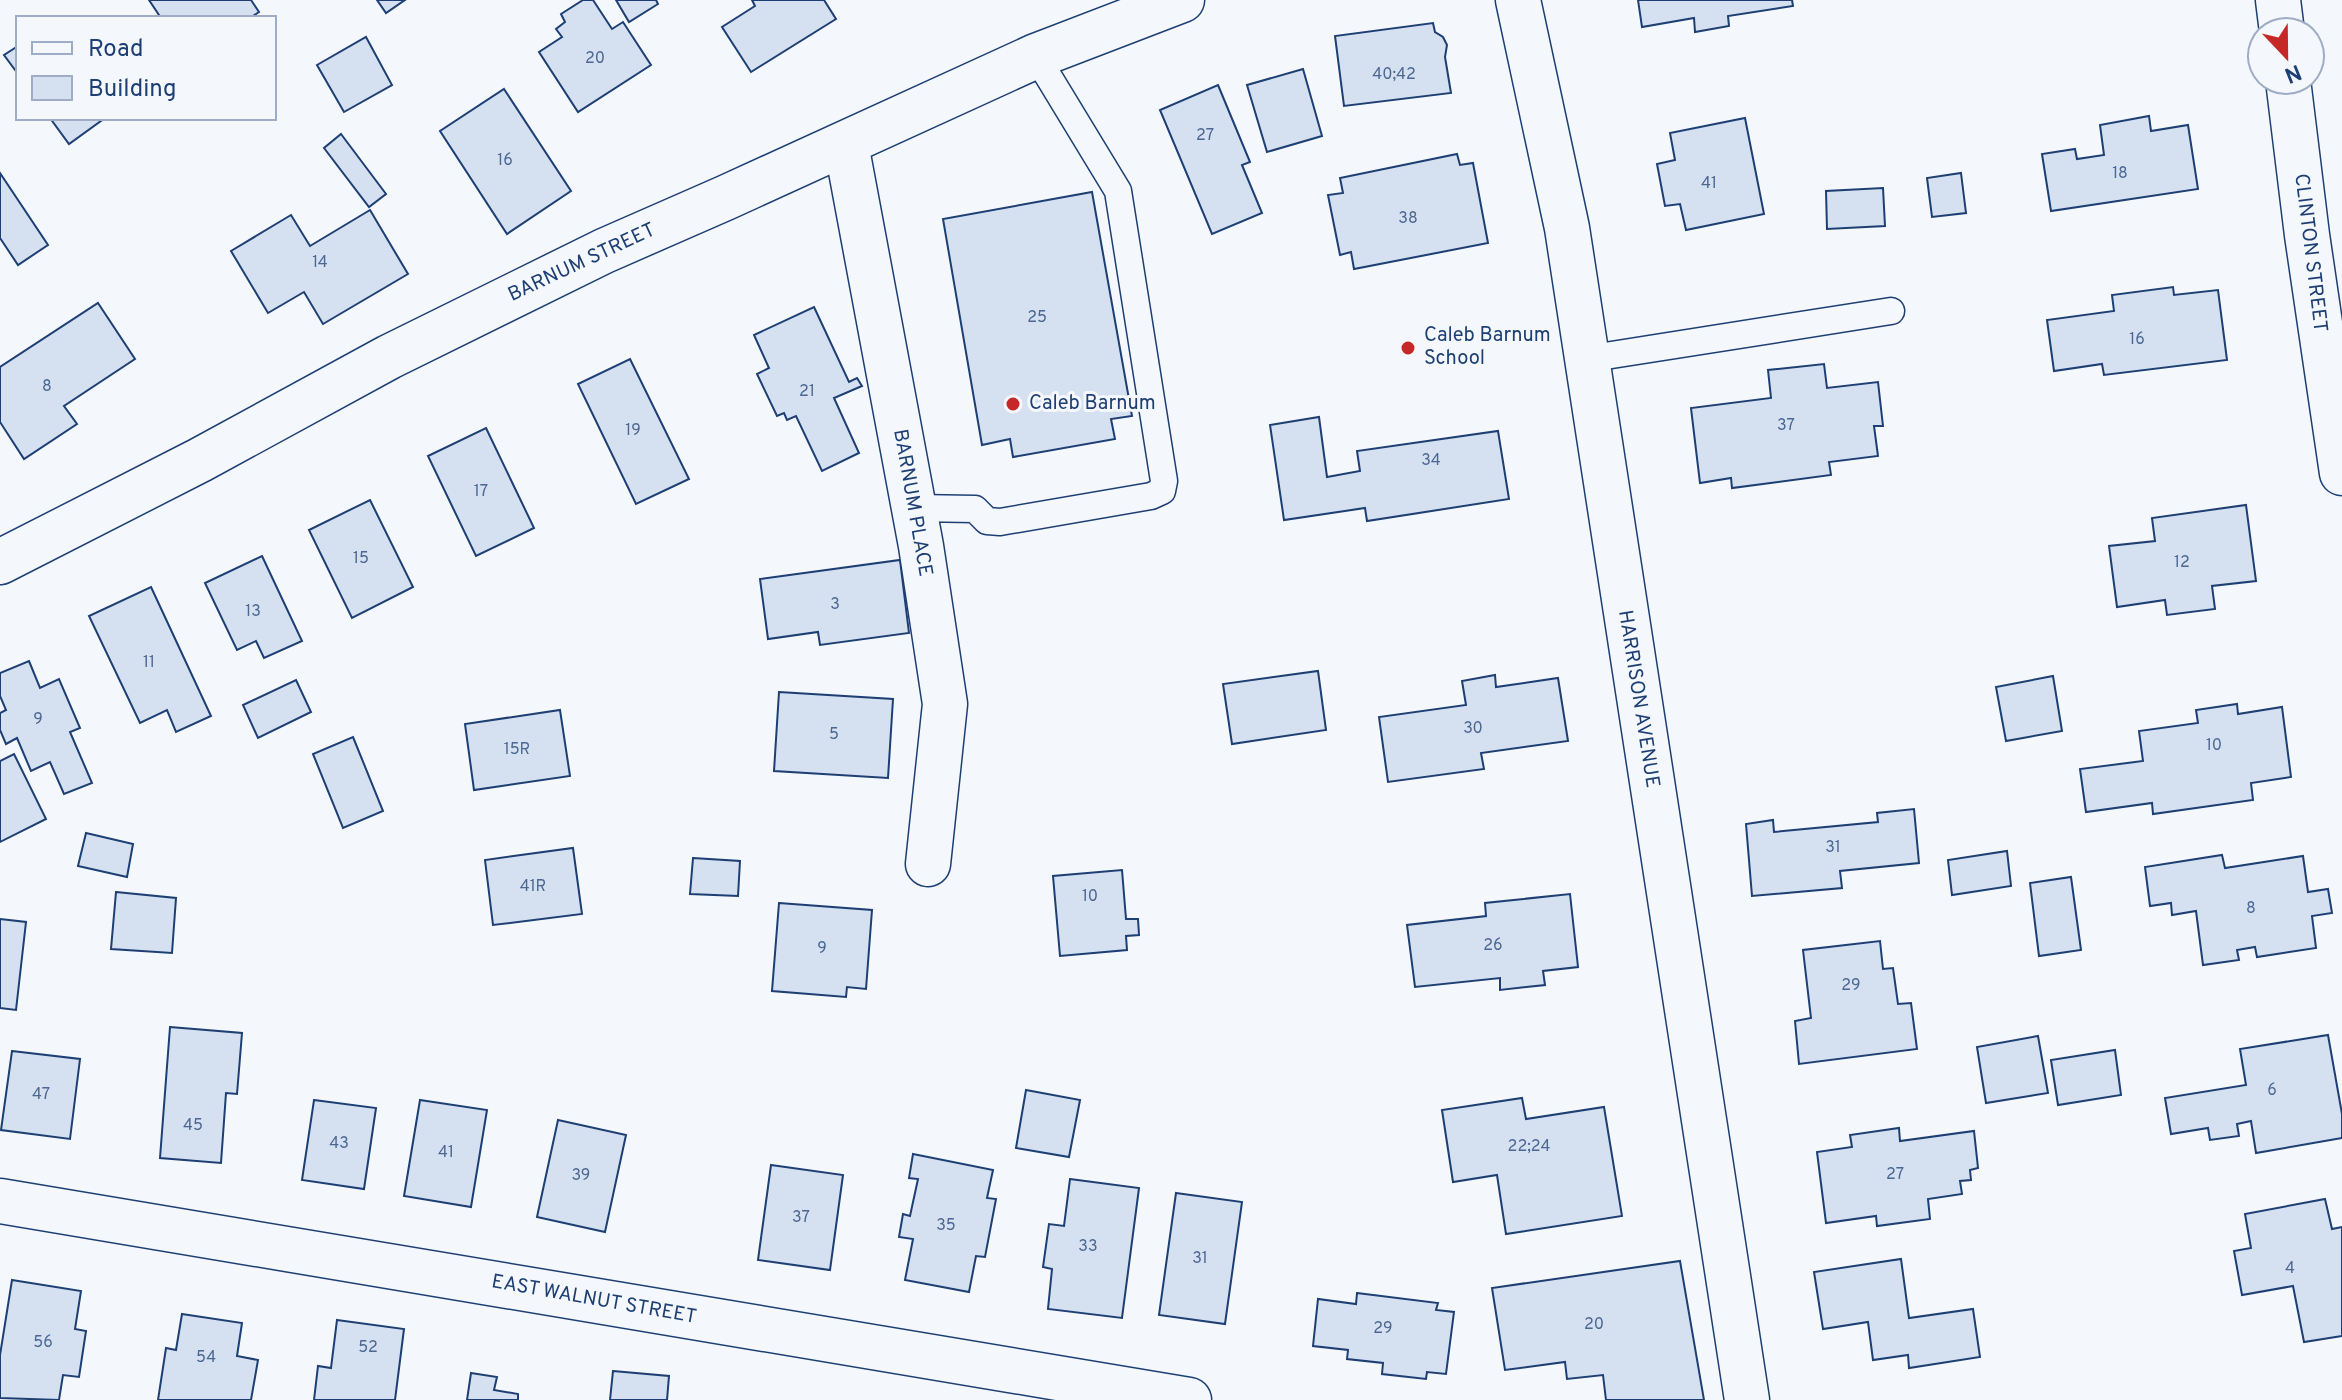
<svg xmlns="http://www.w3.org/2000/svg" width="2342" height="1400" font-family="Overpass,sans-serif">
<rect width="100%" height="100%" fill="#f4f7fb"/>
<g fill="#d5e0f0" stroke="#1d3f73" stroke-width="2">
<path d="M 149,0 L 251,0 L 259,12 L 250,18 L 161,18 Z"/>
<path d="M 377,0 L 405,0 L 386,13 Z"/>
<path d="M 583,0 L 593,0 L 612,29 L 623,22 L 651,65 L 578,112 L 539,52 L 562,37 L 556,29 L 565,22 L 561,14 Z"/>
<path d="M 616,0 L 656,0 L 658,4 L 629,22 Z"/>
<path d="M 752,0 L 824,0 L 836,19 L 751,72 L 722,27 L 755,6 Z"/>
<path d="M 1638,0 L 1792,0 L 1793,6 L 1728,16 L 1729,26 L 1695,32 L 1694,18 L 1642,27 Z"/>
<path d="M 1433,23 L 1435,32 L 1443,37 L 1447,45 L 1445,57 L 1451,93 L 1344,106 L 1335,36 Z"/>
<path d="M 366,37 L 392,85 L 344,112 L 317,65 Z"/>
<path d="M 18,46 L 18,74 L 4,55 Z"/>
<path d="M 1303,69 L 1322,136 L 1267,152 L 1247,85 Z"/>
<path d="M 1218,85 L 1250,162 L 1242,165 L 1262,213 L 1212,234 L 1160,110 Z"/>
<path d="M 504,89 L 571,191 L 507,234 L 440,131 Z"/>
<path d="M 2149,116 L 2151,131 L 2188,125 L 2198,189 L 2051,211 L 2042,154 L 2075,149 L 2077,159 L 2104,155 L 2100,125 Z"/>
<path d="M 50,118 L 105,118 L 69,144 Z"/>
<path d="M 1745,118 L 1764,214 L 1686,230 L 1680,204 L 1665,206 L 1657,164 L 1675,160 L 1670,133 Z"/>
<path d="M 341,134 L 386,194 L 369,207 L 324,148 Z"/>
<path d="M 1457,154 L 1460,165 L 1473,163 L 1488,243 L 1354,269 L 1351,252 L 1340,255 L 1328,195 L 1343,193 L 1340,178 Z"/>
<path d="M 0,173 L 48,245 L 18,265 L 0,238 Z"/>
<path d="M 1961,173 L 1966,213 L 1932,217 L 1927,178 Z"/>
<path d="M 1883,188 L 1885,226 L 1827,229 L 1826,191 Z"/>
<path d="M 1092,192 L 1132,416 L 1111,419 L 1115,439 L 1013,457 L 1010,439 L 982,445 L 943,219 Z"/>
<path d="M 370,210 L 408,274 L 323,324 L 304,292 L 268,313 L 231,251 L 291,215 L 310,246 Z"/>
<path d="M 2173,287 L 2174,295 L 2218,290 L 2227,360 L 2104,375 L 2102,364 L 2054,371 L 2047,320 L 2114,311 L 2112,295 Z"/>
<path d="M 98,303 L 135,359 L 64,406 L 77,424 L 24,459 L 0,422 L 0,367 Z"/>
<path d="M 814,307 L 849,382 L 857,378 L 862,386 L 834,398 L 859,453 L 822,471 L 796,416 L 787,420 L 784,413 L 777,416 L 757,374 L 769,368 L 754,335 Z"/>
<path d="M 630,359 L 689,479 L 636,504 L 578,384 Z"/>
<path d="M 1824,364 L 1827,388 L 1878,382 L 1883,426 L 1874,426 L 1878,456 L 1829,462 L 1831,475 L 1732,488 L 1731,478 L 1700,483 L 1691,408 L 1771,398 L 1768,370 Z"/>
<path d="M 1319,417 L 1327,477 L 1360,471 L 1357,451 L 1498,431 L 1509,499 L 1367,521 L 1365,508 L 1284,520 L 1270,425 Z"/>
<path d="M 486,428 L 534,528 L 476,556 L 428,456 Z"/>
<path d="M 370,500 L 413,587 L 352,618 L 309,530 Z"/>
<path d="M 2246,505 L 2256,581 L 2212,586 L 2215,609 L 2167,615 L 2165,600 L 2117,607 L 2109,546 L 2155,541 L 2152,518 Z"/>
<path d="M 262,556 L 302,641 L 264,658 L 256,641 L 237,650 L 205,583 Z"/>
<path d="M 900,560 L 909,633 L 820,645 L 818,632 L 768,639 L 760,579 Z"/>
<path d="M 151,587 L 211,716 L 176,732 L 167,710 L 140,723 L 89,616 Z"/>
<path d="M 29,661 L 40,688 L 59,679 L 80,728 L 70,732 L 92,783 L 64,794 L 50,762 L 31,771 L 17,738 L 6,744 L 0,730 L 0,713 L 6,710 L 0,696 L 0,673 Z"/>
<path d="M 1318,671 L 1326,730 L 1232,744 L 1223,684 Z"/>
<path d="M 1495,675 L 1496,687 L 1558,678 L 1568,741 L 1481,753 L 1484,769 L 1388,782 L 1379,717 L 1466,705 L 1462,681 Z"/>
<path d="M 2053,676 L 2062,731 L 2006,741 L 1996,687 Z"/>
<path d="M 296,680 L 311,712 L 258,738 L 243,705 Z"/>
<path d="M 779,692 L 893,699 L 888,778 L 774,771 Z"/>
<path d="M 2237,704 L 2238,714 L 2282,707 L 2291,777 L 2251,783 L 2253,800 L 2153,814 L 2152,803 L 2086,812 L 2080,769 L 2143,761 L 2139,731 L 2198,723 L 2196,710 Z"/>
<path d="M 560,710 L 570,776 L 474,790 L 465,724 Z"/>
<path d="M 353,737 L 383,811 L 343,828 L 313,754 Z"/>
<path d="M 14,754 L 46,819 L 0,842 L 0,761 Z"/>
<path d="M 1914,809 L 1919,863 L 1840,871 L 1842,888 L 1752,896 L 1746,824 L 1773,820 L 1774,832 L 1878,822 L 1877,813 Z"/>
<path d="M 86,833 L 133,844 L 127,877 L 78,866 Z"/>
<path d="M 573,848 L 582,914 L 493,925 L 485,860 Z"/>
<path d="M 2007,851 L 2011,886 L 1952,895 L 1948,860 Z"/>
<path d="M 2222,855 L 2225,868 L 2303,856 L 2308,892 L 2328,889 L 2332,913 L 2312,916 L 2316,948 L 2257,957 L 2255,947 L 2237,950 L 2239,960 L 2203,965 L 2196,911 L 2172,915 L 2171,903 L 2150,906 L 2145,867 Z"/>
<path d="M 693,858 L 740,861 L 738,896 L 690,894 Z"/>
<path d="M 1122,870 L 1126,919 L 1138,919 L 1139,935 L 1126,936 L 1127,950 L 1060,956 L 1053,876 Z"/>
<path d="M 2071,877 L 2081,950 L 2039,956 L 2030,883 Z"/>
<path d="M 116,892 L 176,898 L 172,953 L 111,949 Z"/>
<path d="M 1570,894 L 1578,967 L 1543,971 L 1545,985 L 1500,990 L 1500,978 L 1415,987 L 1407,925 L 1486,916 L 1485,903 Z"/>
<path d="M 779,903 L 872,910 L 866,989 L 847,987 L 846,997 L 772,991 Z"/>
<path d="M 0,919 L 26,922 L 16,1010 L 0,1008 Z"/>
<path d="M 1880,941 L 1883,969 L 1893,968 L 1898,1004 L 1911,1003 L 1917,1049 L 1799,1064 L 1795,1021 L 1811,1018 L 1803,950 Z"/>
<path d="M 170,1027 L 242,1033 L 237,1094 L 226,1093 L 221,1163 L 160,1158 Z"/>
<path d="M 2328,1035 L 2342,1114 L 2342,1138 L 2256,1153 L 2251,1121 L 2237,1124 L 2239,1136 L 2210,1140 L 2208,1128 L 2171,1134 L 2165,1098 L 2246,1085 L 2240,1049 Z"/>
<path d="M 2038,1036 L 2048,1093 L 1986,1103 L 1977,1047 Z"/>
<path d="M 2115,1050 L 2121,1095 L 2058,1105 L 2051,1060 Z"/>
<path d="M 12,1051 L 80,1059 L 70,1139 L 1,1130 Z"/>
<path d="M 1026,1090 L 1080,1100 L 1069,1157 L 1016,1148 Z"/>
<path d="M 1522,1098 L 1526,1119 L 1604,1107 L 1622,1216 L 1506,1234 L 1497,1175 L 1453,1182 L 1442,1110 Z"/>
<path d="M 314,1100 L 376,1108 L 364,1189 L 302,1180 Z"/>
<path d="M 420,1100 L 487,1110 L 471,1207 L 404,1196 Z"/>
<path d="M 558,1120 L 626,1135 L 605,1232 L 537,1217 Z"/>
<path d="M 1899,1128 L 1900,1141 L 1974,1131 L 1978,1168 L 1970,1170 L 1971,1180 L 1960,1181 L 1962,1194 L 1928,1199 L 1930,1219 L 1877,1226 L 1876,1216 L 1826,1223 L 1817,1152 L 1852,1147 L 1850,1135 Z"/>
<path d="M 913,1154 L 993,1170 L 987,1198 L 996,1199 L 985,1257 L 976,1256 L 969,1292 L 905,1280 L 913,1239 L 899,1237 L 903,1214 L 910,1216 L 918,1179 L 909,1178 Z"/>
<path d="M 771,1165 L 843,1175 L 830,1270 L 758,1260 Z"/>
<path d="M 1070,1179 L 1139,1188 L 1122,1318 L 1048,1309 L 1052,1269 L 1043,1267 L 1049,1224 L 1064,1226 Z"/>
<path d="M 1176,1193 L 1242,1202 L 1225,1324 L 1159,1315 Z"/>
<path d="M 2325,1199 L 2332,1229 L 2342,1227 L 2342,1336 L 2304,1342 L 2293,1286 L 2242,1295 L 2234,1251 L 2251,1248 L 2245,1214 Z"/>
<path d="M 1901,1259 L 1909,1318 L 1973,1309 L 1980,1357 L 1909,1368 L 1908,1355 L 1873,1360 L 1868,1322 L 1823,1329 L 1814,1272 Z"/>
<path d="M 1680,1261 L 1704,1400 L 1606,1400 L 1603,1375 L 1567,1379 L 1565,1362 L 1505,1370 L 1492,1288 Z"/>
<path d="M 12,1280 L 81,1291 L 75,1329 L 86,1331 L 79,1377 L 63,1375 L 59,1400 L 0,1398 L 0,1355 Z"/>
<path d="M 1357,1293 L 1438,1303 L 1436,1310 L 1454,1312 L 1446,1374 L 1427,1372 L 1426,1379 L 1382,1374 L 1383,1363 L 1347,1359 L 1348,1350 L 1313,1346 L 1318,1299 L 1356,1304 Z"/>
<path d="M 182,1314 L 242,1323 L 237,1356 L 258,1360 L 251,1400 L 158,1400 L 166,1348 L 176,1350 Z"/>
<path d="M 337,1320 L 404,1329 L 395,1400 L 314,1400 L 318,1366 L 331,1368 Z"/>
<path d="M 613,1371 L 669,1376 L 667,1400 L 610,1400 Z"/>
<path d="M 471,1373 L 497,1377 L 494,1390 L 518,1394 L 518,1400 L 467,1400 Z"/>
</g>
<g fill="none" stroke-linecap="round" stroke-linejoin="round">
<g stroke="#1d3f73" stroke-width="29">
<g id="lane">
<path d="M 1586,359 L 1891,311"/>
<path d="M 914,508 L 975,509 L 987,521 L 1000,522 L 1151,496 L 1162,491 L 1164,481 L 1118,191 L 1036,56"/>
</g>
</g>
<g stroke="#1d3f73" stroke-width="47">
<g id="street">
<path d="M 1518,0 L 1567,228 L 1747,1400"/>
<path d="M 2278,0 L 2282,32"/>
<path d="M 2288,80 L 2307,235 L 2342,473"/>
<path d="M 846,144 L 921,546 L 945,704 L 928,864"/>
<path d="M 0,562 L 200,460 L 389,357 L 604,251 L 725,198 L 1036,56 L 1182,0"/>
<path d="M 0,1201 L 1189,1400"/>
</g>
</g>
<use href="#lane" stroke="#f4f7fb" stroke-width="26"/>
<use href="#street" stroke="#f4f7fb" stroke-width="44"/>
</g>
<g fill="#c62828" stroke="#f4f7fb" stroke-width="3">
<circle cx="1408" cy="348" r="8"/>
<circle cx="1013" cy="404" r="8"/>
</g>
<g text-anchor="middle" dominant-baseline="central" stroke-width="6" stroke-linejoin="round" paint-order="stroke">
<g font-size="16" fill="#4b6792">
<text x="595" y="59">20</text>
<text x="1394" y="75">40;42</text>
<text x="1205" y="136">27</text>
<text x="505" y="161">16</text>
<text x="2120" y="174">18</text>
<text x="1709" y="184">41</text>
<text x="1408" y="219">38</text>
<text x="320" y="263">14</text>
<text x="1037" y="318">25</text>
<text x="2137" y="340">16</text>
<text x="47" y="387">8</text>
<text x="807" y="392">21</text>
<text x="1786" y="426">37</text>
<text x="633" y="431">19</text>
<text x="1431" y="461">34</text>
<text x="481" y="492">17</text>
<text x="361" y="559">15</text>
<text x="2182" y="563">12</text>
<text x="835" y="605">3</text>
<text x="253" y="612">13</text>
<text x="149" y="663">11</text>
<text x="38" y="720">9</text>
<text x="1473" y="729">30</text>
<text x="834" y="735">5</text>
<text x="2214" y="746">10</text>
<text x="517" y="750">15R</text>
<text x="1833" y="848">31</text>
<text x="533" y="887">41R</text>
<text x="1090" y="897">10</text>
<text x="2251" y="909">8</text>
<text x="1493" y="946">26</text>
<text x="822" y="949">9</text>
<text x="1851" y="986">29</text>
<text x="2272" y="1091">6</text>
<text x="41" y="1095">47</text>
<text x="193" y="1126">45</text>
<text x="339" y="1144">43</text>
<text x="1529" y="1147">22;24</text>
<text x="446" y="1153">41</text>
<text x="1895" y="1175">27</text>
<text x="581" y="1176">39</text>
<text x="801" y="1218">37</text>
<text x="946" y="1226">35</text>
<text x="1088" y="1247">33</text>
<text x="1200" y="1259">31</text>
<text x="2290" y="1269">4</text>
<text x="1594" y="1325">20</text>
<text x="1383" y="1329">29</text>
<text x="43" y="1343">56</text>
<text x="368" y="1348">52</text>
<text x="206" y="1358">54</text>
</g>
<g font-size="20" fill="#1d3f73" stroke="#f4f7fb">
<text transform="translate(2310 253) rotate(83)">CLINTON STREET</text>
<text transform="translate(582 263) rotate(-25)">BARNUM STREET</text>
<text transform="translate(912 503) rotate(80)">BARNUM PLACE</text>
<text transform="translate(1638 699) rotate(81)">HARRISON AVENUE</text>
<text transform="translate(594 1300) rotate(10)">EAST WALNUT STREET</text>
</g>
<g font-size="20" fill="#1d3f73" stroke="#f4f7fb" text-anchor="start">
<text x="1424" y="336">Caleb Barnum<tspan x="1424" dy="23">School</tspan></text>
<text x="1029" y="404">Caleb Barnum</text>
</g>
</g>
<rect x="16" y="16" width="260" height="104" fill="#f4f7fb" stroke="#9eadc5" stroke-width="2"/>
<rect x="32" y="42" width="40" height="12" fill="#f4f7fb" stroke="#9eadc5" stroke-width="2"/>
<text x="88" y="56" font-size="24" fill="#1d3f73">Road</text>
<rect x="32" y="76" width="40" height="24" fill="#d5e0f0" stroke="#9eadc5" stroke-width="2"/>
<text x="88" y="96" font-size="24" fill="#1d3f73">Building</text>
<g transform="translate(2286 56) rotate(158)"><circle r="38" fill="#f4f7fb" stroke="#9eadc5" stroke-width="2"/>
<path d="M0-6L14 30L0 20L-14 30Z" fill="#c62828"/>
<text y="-12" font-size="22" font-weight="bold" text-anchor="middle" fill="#1d3f73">N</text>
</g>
</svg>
